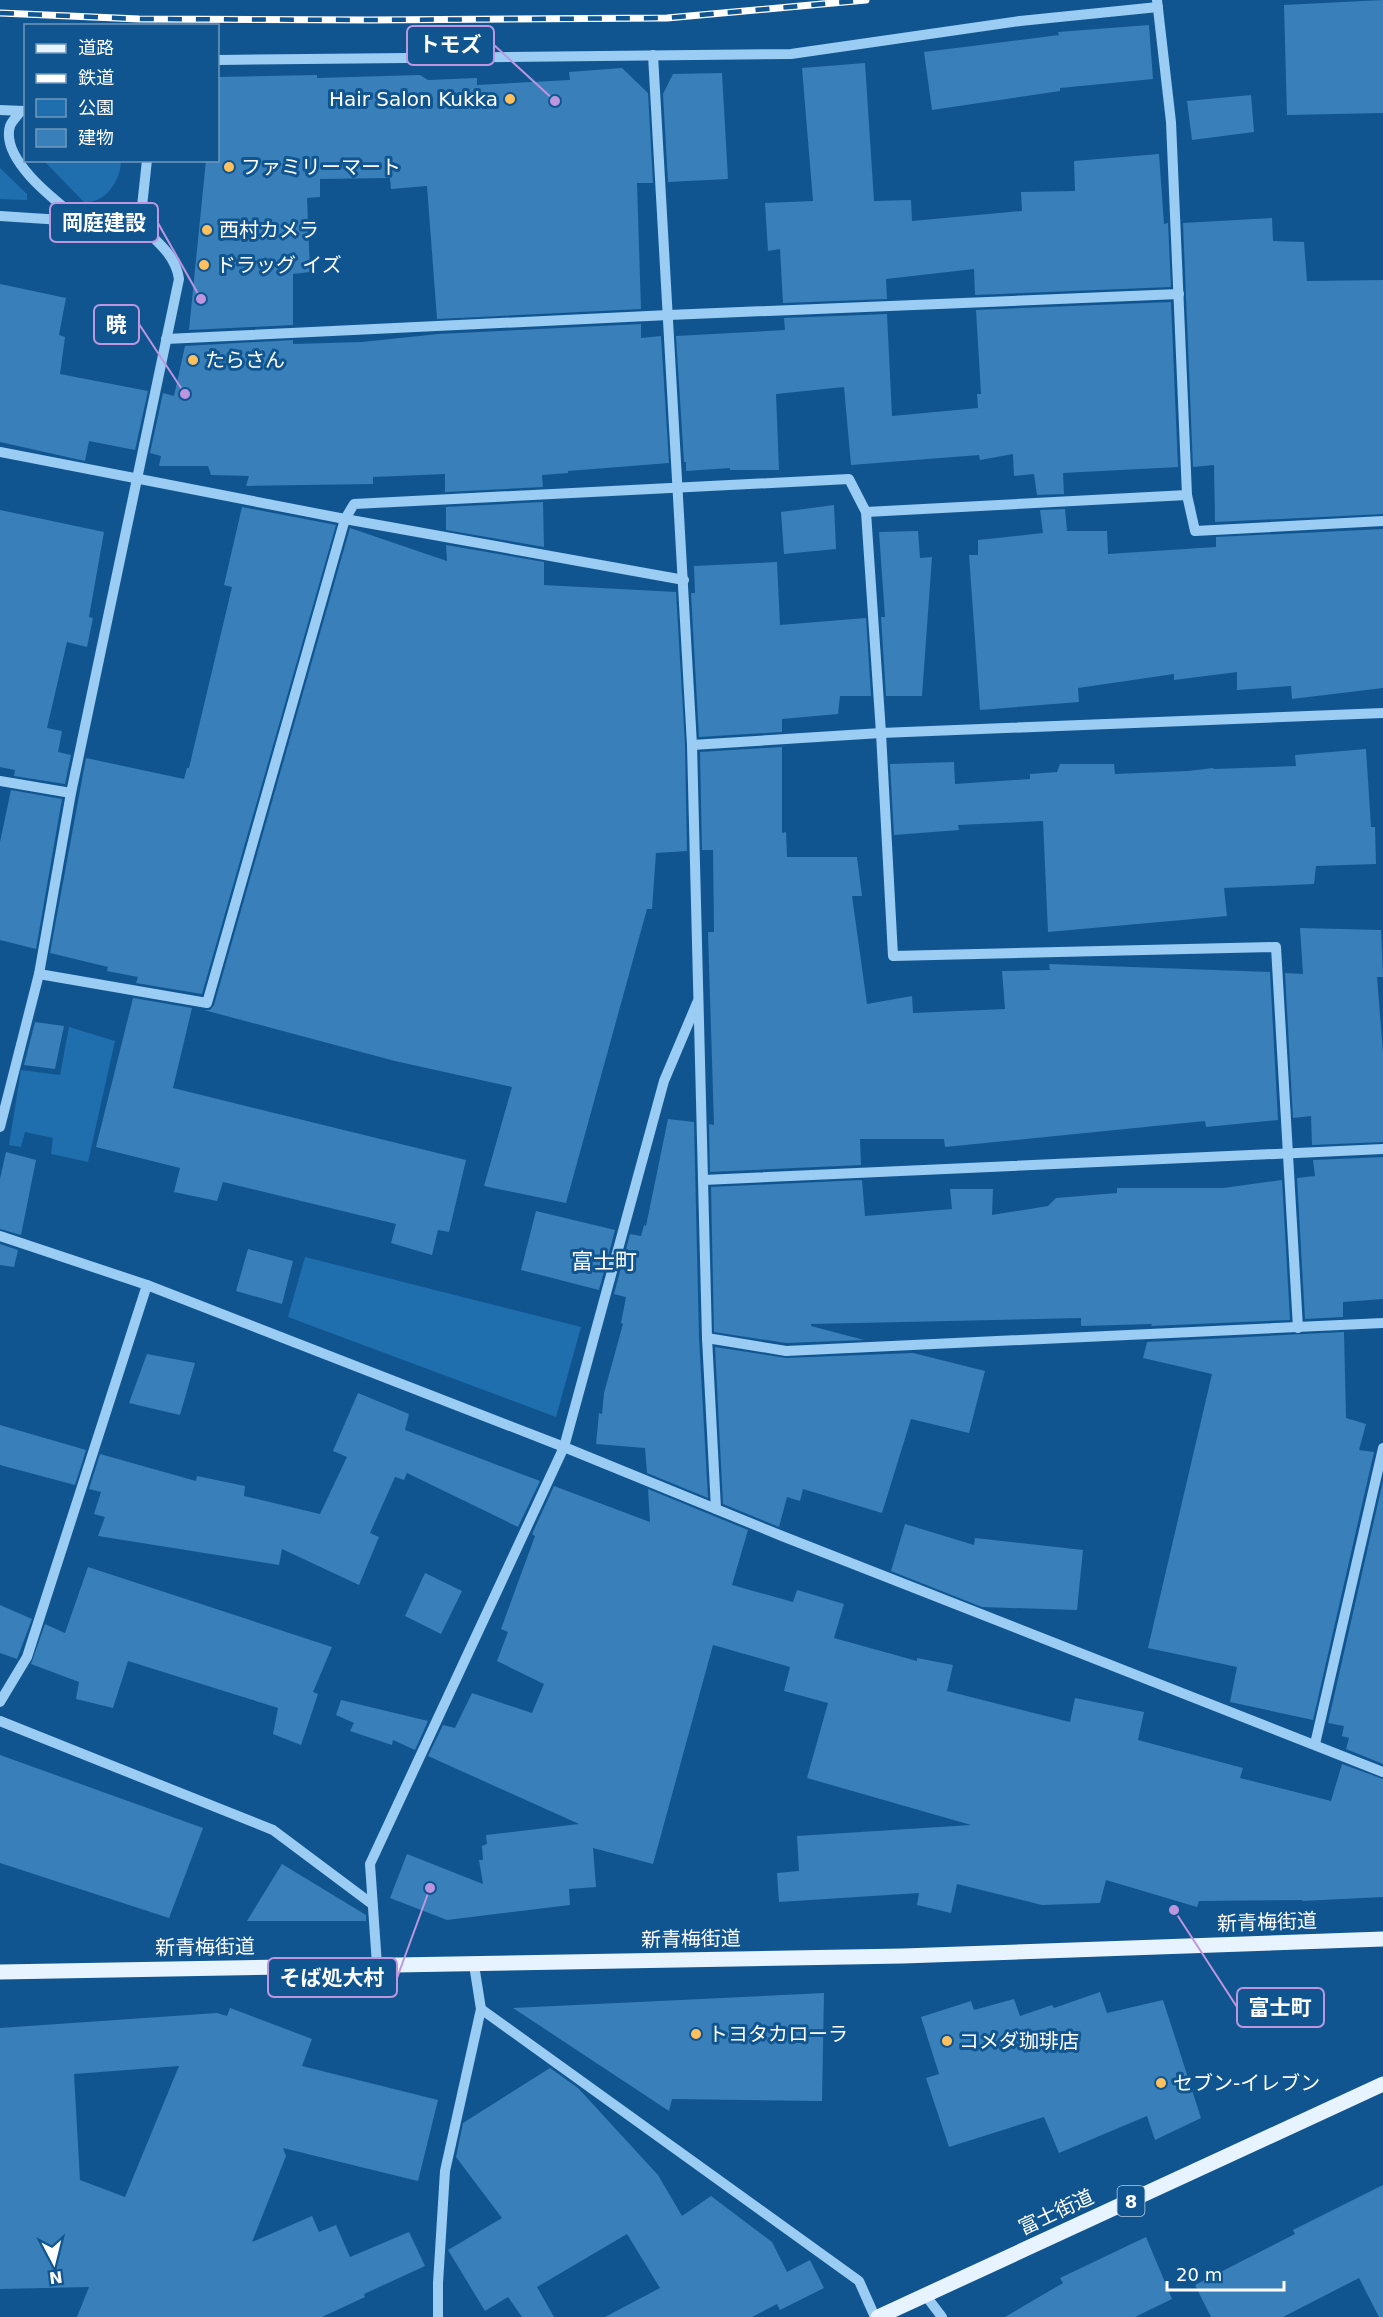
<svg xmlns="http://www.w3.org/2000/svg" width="1383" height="2317" font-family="'DejaVu Sans','Noto Sans JP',sans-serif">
<rect width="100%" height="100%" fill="#105590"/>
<g fill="#1f6eae">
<path d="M 44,161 L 121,161 C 121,179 106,204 84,202 Z"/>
<path d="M 0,168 L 27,194 L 27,200 L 0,199 Z"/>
<path d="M 69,1027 L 115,1041 L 88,1162 L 51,1154 L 53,1138 L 25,1132 L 21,1147 L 9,1145 L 21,1070 L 60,1075 Z"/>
<path d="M 305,1257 L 581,1327 L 556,1417 L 288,1317 Z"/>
</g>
<g fill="#397fb9" fill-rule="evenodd">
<path d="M 1383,0 L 1383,113 L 1287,115 L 1284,5 Z"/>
<path d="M 1149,25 L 1153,79 L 1060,88 L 1060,91 L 932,110 L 924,52 L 1059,35 L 1058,32 Z"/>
<path d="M 865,63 L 874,201 L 911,200 L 912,221 L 1022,211 L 1021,192 L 1075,191 L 1074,161 L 1159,154 L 1164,224 L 1168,223 L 1171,287 L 975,295 L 974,269 L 886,279 L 887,299 L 783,303 L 780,249 L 768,251 L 765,203 L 813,201 L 802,68 Z"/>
<path d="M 622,68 L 648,93 L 653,183 L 637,183 L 641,309 L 437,319 L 427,186 L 391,189 L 390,178 L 320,179 L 320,197 L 307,198 L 310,272 L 293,274 L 293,325 L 189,330 L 206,160 L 218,160 L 218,77 L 317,75 L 317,78 L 420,75 L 428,80 L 477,78 L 477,85 L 570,80 L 569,72 Z"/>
<path d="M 722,73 L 728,179 L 668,182 L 663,94 L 673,74 Z"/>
<path d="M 1251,95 L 1254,132 L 1192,140 L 1187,101 Z"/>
<path d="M 1272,218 L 1273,241 L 1304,242 L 1307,281 L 1383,280 L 1383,514 L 1215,522 L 1214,465 L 1193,467 L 1183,223 Z"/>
<path d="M 0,284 L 66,298 L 59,335 L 65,337 L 60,374 L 148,391 L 135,450 L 89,441 L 85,461 L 0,442 Z"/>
<path d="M 1171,302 L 1178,467 L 1063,473 L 1064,494 L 1037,495 L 1034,474 L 1014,476 L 1013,454 L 980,460 L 979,455 L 851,465 L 844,387 L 776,394 L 779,470 L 730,470 L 730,468 L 686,471 L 686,462 L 684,462 L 676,336 L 785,330 L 784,318 L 887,314 L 892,416 L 978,408 L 977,394 L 981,394 L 976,310 Z"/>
<path d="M 641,324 L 641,338 L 661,336 L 669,463 L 568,471 L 568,473 L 542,475 L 543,487 L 445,492 L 445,474 L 373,477 L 373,484 L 246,486 L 249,476 L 211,475 L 208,466 L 159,466 L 161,456 L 150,453 L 163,393 L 174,396 L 185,346 L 293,340 L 293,344 L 362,342 L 438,334 Z"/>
<path d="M 543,502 L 544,547 L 446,530 L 446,507 Z"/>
<path d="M 834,505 L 836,549 L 784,554 L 781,512 Z"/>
<path d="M 242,507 L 336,525 L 202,994 L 136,983 L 138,977 L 107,971 L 108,967 L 50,953 L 86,758 L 184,779 L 187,768 L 189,768 L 232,587 L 224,585 Z"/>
<path d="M 1065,509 L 1067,531 L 1107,531 L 1108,554 L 1216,547 L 1216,537 L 1383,529 L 1383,688 L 1292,699 L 1291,686 L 1237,690 L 1237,672 L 1174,680 L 1174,674 L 1078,688 L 1079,702 L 980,710 L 969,555 L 978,555 L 978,540 L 1043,533 L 1040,510 Z"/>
<path d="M 0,510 L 104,532 L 89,617 L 93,618 L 87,647 L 67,642 L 47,728 L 62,731 L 58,752 L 71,755 L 65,784 L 14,776 L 15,770 L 0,767 Z"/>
<path d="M 350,528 L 447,561 L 446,545 L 544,562 L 544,585 L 676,592 L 685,745 L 687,851 L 656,853 L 652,909 L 647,909 L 566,1203 L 484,1186 L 512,1087 L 395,1061 L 204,1010 L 210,1010 L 214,1005 Z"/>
<path d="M 918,531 L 920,558 L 932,557 L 922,696 L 886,696 L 881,617 L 885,617 L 879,532 Z"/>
<path d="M 777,562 L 780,625 L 866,618 L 871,696 L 840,696 L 838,714 L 782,719 L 782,732 L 699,737 L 691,593 L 695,593 L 694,566 Z"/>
<path d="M 782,747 L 782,833 L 786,832 L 787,857 L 857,857 L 862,896 L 852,896 L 867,1004 L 912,996 L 913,1013 L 1005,1009 L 1002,971 L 1050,970 L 1049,964 L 1270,972 L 1278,1120 L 1206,1127 L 1205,1121 L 945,1147 L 944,1139 L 860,1139 L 861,1165 L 710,1172 L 709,1124 L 714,1125 L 708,932 L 714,932 L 713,850 L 702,850 L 700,752 Z"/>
<path d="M 1366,749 L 1371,827 L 1375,827 L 1376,864 L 1316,866 L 1314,884 L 1224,888 L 1227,916 L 1048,932 L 1043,821 L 958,825 L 959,830 L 894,835 L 890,764 L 954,762 L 955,784 L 1030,779 L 1030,774 L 1057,772 L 1060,764 L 1114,764 L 1115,774 L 1188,771 L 1213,768 L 1214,769 L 1296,766 L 1295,755 Z"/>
<path d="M 11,790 L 62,799 L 36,949 L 0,940 L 0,842 Z"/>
<path d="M 1300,928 L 1381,930 L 1383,977 L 1377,977 L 1383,1053 L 1383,1142 L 1312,1145 L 1311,1116 L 1293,1118 L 1285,973 L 1303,974 Z"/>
<path d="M 133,998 L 192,1008 L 173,1088 L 466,1160 L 449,1232 L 438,1230 L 432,1255 L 391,1243 L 396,1224 L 223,1182 L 217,1201 L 174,1192 L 180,1168 L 96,1147 Z"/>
<path d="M 35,1022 L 64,1026 L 55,1069 L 24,1065 Z"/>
<path d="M 668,1119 L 694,1122 L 699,1338 L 708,1498 L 647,1473 L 645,1448 L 596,1444 L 599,1413 L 602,1414 L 604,1393 L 623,1324 L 621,1323 L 626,1297 L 614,1294 L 630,1234 L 641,1236 L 644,1225 L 646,1226 Z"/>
<path d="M 6,1152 L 36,1160 L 21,1235 L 0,1229 L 0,1179 Z"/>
<path d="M 1383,1157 L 1383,1299 L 1343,1302 L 1343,1317 L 1305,1319 L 1297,1178 L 1315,1176 L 1313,1160 Z"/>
<path d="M 862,1180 L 865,1216 L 952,1209 L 950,1189 L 993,1189 L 992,1215 L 1048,1206 L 1056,1198 L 1117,1193 L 1117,1188 L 1223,1188 L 1282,1180 L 1290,1320 L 1151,1326 L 1152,1324 L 1081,1326 L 1081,1318 L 811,1324 L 811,1326 L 864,1340 L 786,1343 L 714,1332 L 711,1187 Z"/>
<path d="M 536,1211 L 615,1230 L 599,1290 L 521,1270 Z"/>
<path d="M 0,1244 L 18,1250 L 14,1267 L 0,1265 Z"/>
<path d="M 248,1249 L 293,1261 L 282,1304 L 236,1291 Z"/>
<path d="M 1344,1332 L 1346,1418 L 1366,1424 L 1359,1450 L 1374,1452 L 1313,1720 L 1230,1702 L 1237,1667 L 1148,1648 L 1212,1374 L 1143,1358 L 1147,1342 Z"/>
<path d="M 715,1347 L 786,1358 L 913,1353 L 985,1371 L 969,1433 L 911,1419 L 882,1513 L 803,1489 L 800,1501 L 787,1497 L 779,1527 L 723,1504 Z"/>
<path d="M 147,1354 L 195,1363 L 180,1415 L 129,1403 Z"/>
<path d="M 358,1393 L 409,1414 L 405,1430 L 540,1481 L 518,1527 L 407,1473 L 404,1480 L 395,1477 L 370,1533 L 379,1537 L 359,1585 L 282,1549 L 279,1565 L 98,1536 L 105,1517 L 94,1514 L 101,1492 L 89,1489 L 100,1454 L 196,1481 L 197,1476 L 245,1486 L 244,1496 L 320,1514 L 347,1457 L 333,1451 Z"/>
<path d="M 0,1425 L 86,1450 L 75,1485 L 0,1465 Z"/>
<path d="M 1383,1481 L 1383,1764 L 1346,1749 L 1349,1738 L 1342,1736 L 1344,1726 L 1328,1723 Z"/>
<path d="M 554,1486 L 650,1522 L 648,1489 L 748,1530 L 732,1585 L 793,1602 L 797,1590 L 844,1604 L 834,1638 L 917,1661 L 917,1658 L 953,1665 L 947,1691 L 1070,1722 L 1075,1698 L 1144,1712 L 1138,1740 L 1243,1768 L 1240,1778 L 1331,1801 L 1342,1764 L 1383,1779 L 1383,1897 L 1302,1901 L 1303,1900 L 1199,1901 L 1197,1907 L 1106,1880 L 1100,1903 L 1042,1905 L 957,1884 L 951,1913 L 917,1905 L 919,1893 L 779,1902 L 777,1873 L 799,1871 L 797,1836 L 971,1825 L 807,1778 L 828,1703 L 784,1691 L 790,1667 L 713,1645 L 653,1864 L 593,1848 L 596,1887 L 569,1889 L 570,1905 L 447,1920 L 390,1898 L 407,1854 L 483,1884 L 479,1860 L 483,1860 L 482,1846 L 487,1844 L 486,1835 L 579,1824 L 428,1756 L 443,1725 L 455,1728 L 472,1693 L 532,1713 L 544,1684 L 497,1661 L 508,1632 L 501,1629 L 535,1536 L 532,1534 Z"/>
<path d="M 905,1524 L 974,1545 L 975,1538 L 1083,1550 L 1077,1610 L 982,1607 L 891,1571 Z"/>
<path d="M 88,1567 L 332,1647 L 313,1692 L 318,1694 L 301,1745 L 273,1734 L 278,1708 L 128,1661 L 113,1708 L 76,1699 L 79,1682 L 31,1664 L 45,1624 L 65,1633 Z"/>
<path d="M 425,1573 L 462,1591 L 441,1634 L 405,1616 Z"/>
<path d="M 0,1605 L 32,1619 L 17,1659 L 0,1653 Z"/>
<path d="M 341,1700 L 428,1721 L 415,1750 L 393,1740 L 392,1745 L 350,1731 L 354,1723 L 336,1715 Z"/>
<path d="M 0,1755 L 203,1828 L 169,1918 L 0,1863 Z"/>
<path d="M 282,1864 L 366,1915 L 366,1921 L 247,1921 Z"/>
<path d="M 1100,1992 L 1107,2013 L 1163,2000 L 1201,2118 L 1155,2140 L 1147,2116 L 1059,2153 L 1044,2117 L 949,2147 L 926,2078 L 939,2074 L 921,2017 L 971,2001 L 974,2010 L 1014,1999 L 1020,2016 L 1052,2005 L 1054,2008 Z"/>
<path d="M 824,1993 L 822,2101 L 672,2099 L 669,2111 L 513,2008 Z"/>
<path d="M 230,2008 L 312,2039 L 302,2066 L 438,2100 L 418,2181 L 283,2148 L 286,2156 L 252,2242 L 312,2216 L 319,2232 L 336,2225 L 350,2257 L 409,2232 L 425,2266 L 364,2294 L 365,2297 L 322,2317 L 77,2317 L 89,2287 L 0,2289 L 0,2028 L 217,2013 L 227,2016 ZM 179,2066 L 125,2197 L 80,2180 L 74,2074 Z"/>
<path d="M 550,2068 L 578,2088 L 658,2175 L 682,2216 L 711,2196 L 772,2242 L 787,2272 L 810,2260 L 824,2288 L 780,2310 L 777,2304 L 752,2317 L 605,2317 L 660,2288 L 627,2234 L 537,2287 L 554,2317 L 522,2317 L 508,2297 L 485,2311 L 448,2250 L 502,2218 L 456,2157 L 463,2123 Z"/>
<path d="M 1383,2185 L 1383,2317 L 1379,2317 L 1359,2278 L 1283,2317 L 1211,2317 L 1195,2285 L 1295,2234 L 1293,2230 Z"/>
<path d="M 1146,2237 L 1172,2299 L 1135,2317 L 1005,2317 L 1063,2283 L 1060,2278 Z"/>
</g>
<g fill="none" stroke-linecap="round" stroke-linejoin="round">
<g stroke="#9bccf3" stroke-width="10">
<path d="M 1157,0 L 1171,122 L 1187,495 L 1195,531 L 1383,521"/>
<path d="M 653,55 L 692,745 L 707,1338 L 716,1509"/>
<path d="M 218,60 L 791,54 L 1020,21 L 1158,7"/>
<path d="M 0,110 L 24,111"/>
<path d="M 21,111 C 17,116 12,121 10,126 C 0,160 57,202 80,220"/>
<path d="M 0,216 L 140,225 L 147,160"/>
<path d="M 166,339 L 669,315 L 1179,294"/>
<path d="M 0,452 L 345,519 L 684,580"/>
<path d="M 866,512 L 881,733 L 893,956 L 1276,947 L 1298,1328"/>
<path d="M 692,745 L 881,733 L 1383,713"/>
<path d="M 0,781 L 71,793"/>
<path d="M 39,974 L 207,1003 L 345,519 L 354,504 L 849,479 L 866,512 L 1187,495"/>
<path d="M 0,1127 L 39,974 L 71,793 L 179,279 C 176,256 157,241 140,225"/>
<path d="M 703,1180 L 1383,1149"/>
<path d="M 0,1236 L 147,1285 L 564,1447 L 782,1536 L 1383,1772"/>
<path d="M 707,1338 L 786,1351 L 1383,1323"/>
<path d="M 0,1702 L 27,1657 L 147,1285"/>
<path d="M 0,1721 L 273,1830 L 372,1904"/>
<path d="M 1315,1744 L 1383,1448"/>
<path d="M 377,1965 L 370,1864 L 564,1447 L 664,1081 L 697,1003"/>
<path d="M 481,2009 L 859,2281 L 875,2317"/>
<path d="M 926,2296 L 942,2317"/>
<path d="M 438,2317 L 438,2283 L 445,2171 L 481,2009 L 474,1965"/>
</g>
<g stroke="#e7f3ff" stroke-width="15">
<path d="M 0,1972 L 903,1956 L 1383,1939"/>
<path d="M 878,2317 L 1383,2084"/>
</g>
<g stroke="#fff" stroke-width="7">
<path id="rail" d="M 0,13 L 139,19 L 371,20 L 667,18 L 866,0"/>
</g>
<use href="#rail" stroke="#105590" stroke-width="4.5" stroke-dasharray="14" stroke-linecap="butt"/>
</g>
<g fill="#ffc05d" stroke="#105590" stroke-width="2">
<circle cx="510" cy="99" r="6"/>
<circle cx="229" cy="167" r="6"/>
<circle cx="207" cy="230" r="6"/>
<circle cx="204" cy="265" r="6"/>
<circle cx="193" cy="360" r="6"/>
<circle cx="696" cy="2034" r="6"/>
<circle cx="947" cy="2041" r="6"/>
<circle cx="1161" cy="2083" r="6"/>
</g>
<g text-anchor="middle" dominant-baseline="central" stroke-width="6" stroke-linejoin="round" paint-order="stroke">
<rect fill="#105590" stroke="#b7ccde" stroke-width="1.5" x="1117.5" y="2186" width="27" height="30" rx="4.5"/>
<g font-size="18" font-weight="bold" fill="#fff">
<text x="1131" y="2201">8</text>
</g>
<g font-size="20" fill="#fff" stroke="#105590" text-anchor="start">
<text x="498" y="99" text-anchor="end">Hair Salon Kukka</text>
<text x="241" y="167">ファミリーマート</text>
<text x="219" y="230">西村カメラ</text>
<text x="216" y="265">ドラッグ イズ</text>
<text x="205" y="360">たらさん</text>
<text x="708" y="2034">トヨタカローラ</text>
<text x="959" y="2041">コメダ珈琲店</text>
<text x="1173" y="2083">セブン-イレブン</text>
</g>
<g font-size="20" fill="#fff" stroke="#105590">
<text transform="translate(1267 1922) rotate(-2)">新青梅街道</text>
<text transform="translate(691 1939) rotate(-1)">新青梅街道</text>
<text transform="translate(205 1947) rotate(-1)">新青梅街道</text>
<text transform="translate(1056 2212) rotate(-25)">富士街道</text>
</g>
<g font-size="22" fill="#fff" stroke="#105590">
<text x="604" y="1261">富士町</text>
</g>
</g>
<path fill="none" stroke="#bd96df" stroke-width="2" d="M555 101L494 45M201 299L158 223M185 394L139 324M430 1888L397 1978M1174 1910L1237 2007"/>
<g fill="#bd96df" stroke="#105590" stroke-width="2">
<circle cx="555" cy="101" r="6"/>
<circle cx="201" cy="299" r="6"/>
<circle cx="185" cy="394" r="6"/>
<circle cx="430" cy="1888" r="6"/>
<circle cx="1174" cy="1910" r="6"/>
</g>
<g fill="#105590" stroke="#bd96df" stroke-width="2">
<rect x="407" y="26" width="87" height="39" rx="6"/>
<rect x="50" y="203" width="108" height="39" rx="6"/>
<rect x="94" y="305" width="45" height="39" rx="6"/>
<rect x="268" y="1958" width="129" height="39" rx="6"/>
<rect x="1237" y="1988" width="87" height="39" rx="6"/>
</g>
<g font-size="21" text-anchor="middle" font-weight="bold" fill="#fff">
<text x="450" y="52">トモズ</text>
<text x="104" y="230">岡庭建設</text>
<text x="116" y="332">暁</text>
<text x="332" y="1985">そば処大村</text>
<text x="1280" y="2015">富士町</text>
</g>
<rect x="24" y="24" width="195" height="138" fill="#105590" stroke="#7099bc" stroke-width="1.5"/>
<rect x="36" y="44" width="30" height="9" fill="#e7f3ff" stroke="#7099bc" stroke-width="1.5"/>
<text x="78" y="54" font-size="18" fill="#ffffff">道路</text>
<rect x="36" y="74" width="30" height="9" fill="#ffffff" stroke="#7099bc" stroke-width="1.5"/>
<text x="78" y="84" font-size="18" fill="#ffffff">鉄道</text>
<rect x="36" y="99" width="30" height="18" fill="#1f6eae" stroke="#7099bc" stroke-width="1.5"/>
<text x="78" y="114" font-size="18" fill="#ffffff">公園</text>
<rect x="36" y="129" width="30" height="18" fill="#397fb9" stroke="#7099bc" stroke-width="1.5"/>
<text x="78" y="144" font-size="18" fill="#ffffff">建物</text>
<g transform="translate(54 2263) rotate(173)" stroke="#105590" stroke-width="4.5" paint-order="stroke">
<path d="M0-4.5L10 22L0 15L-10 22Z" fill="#ffffff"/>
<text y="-9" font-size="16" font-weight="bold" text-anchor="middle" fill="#ffffff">N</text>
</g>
<path d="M1167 2281v9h117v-9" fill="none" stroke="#ffffff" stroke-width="3"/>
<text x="1176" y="2281" font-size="18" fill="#ffffff" stroke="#105590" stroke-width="4.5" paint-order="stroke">20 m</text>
</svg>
